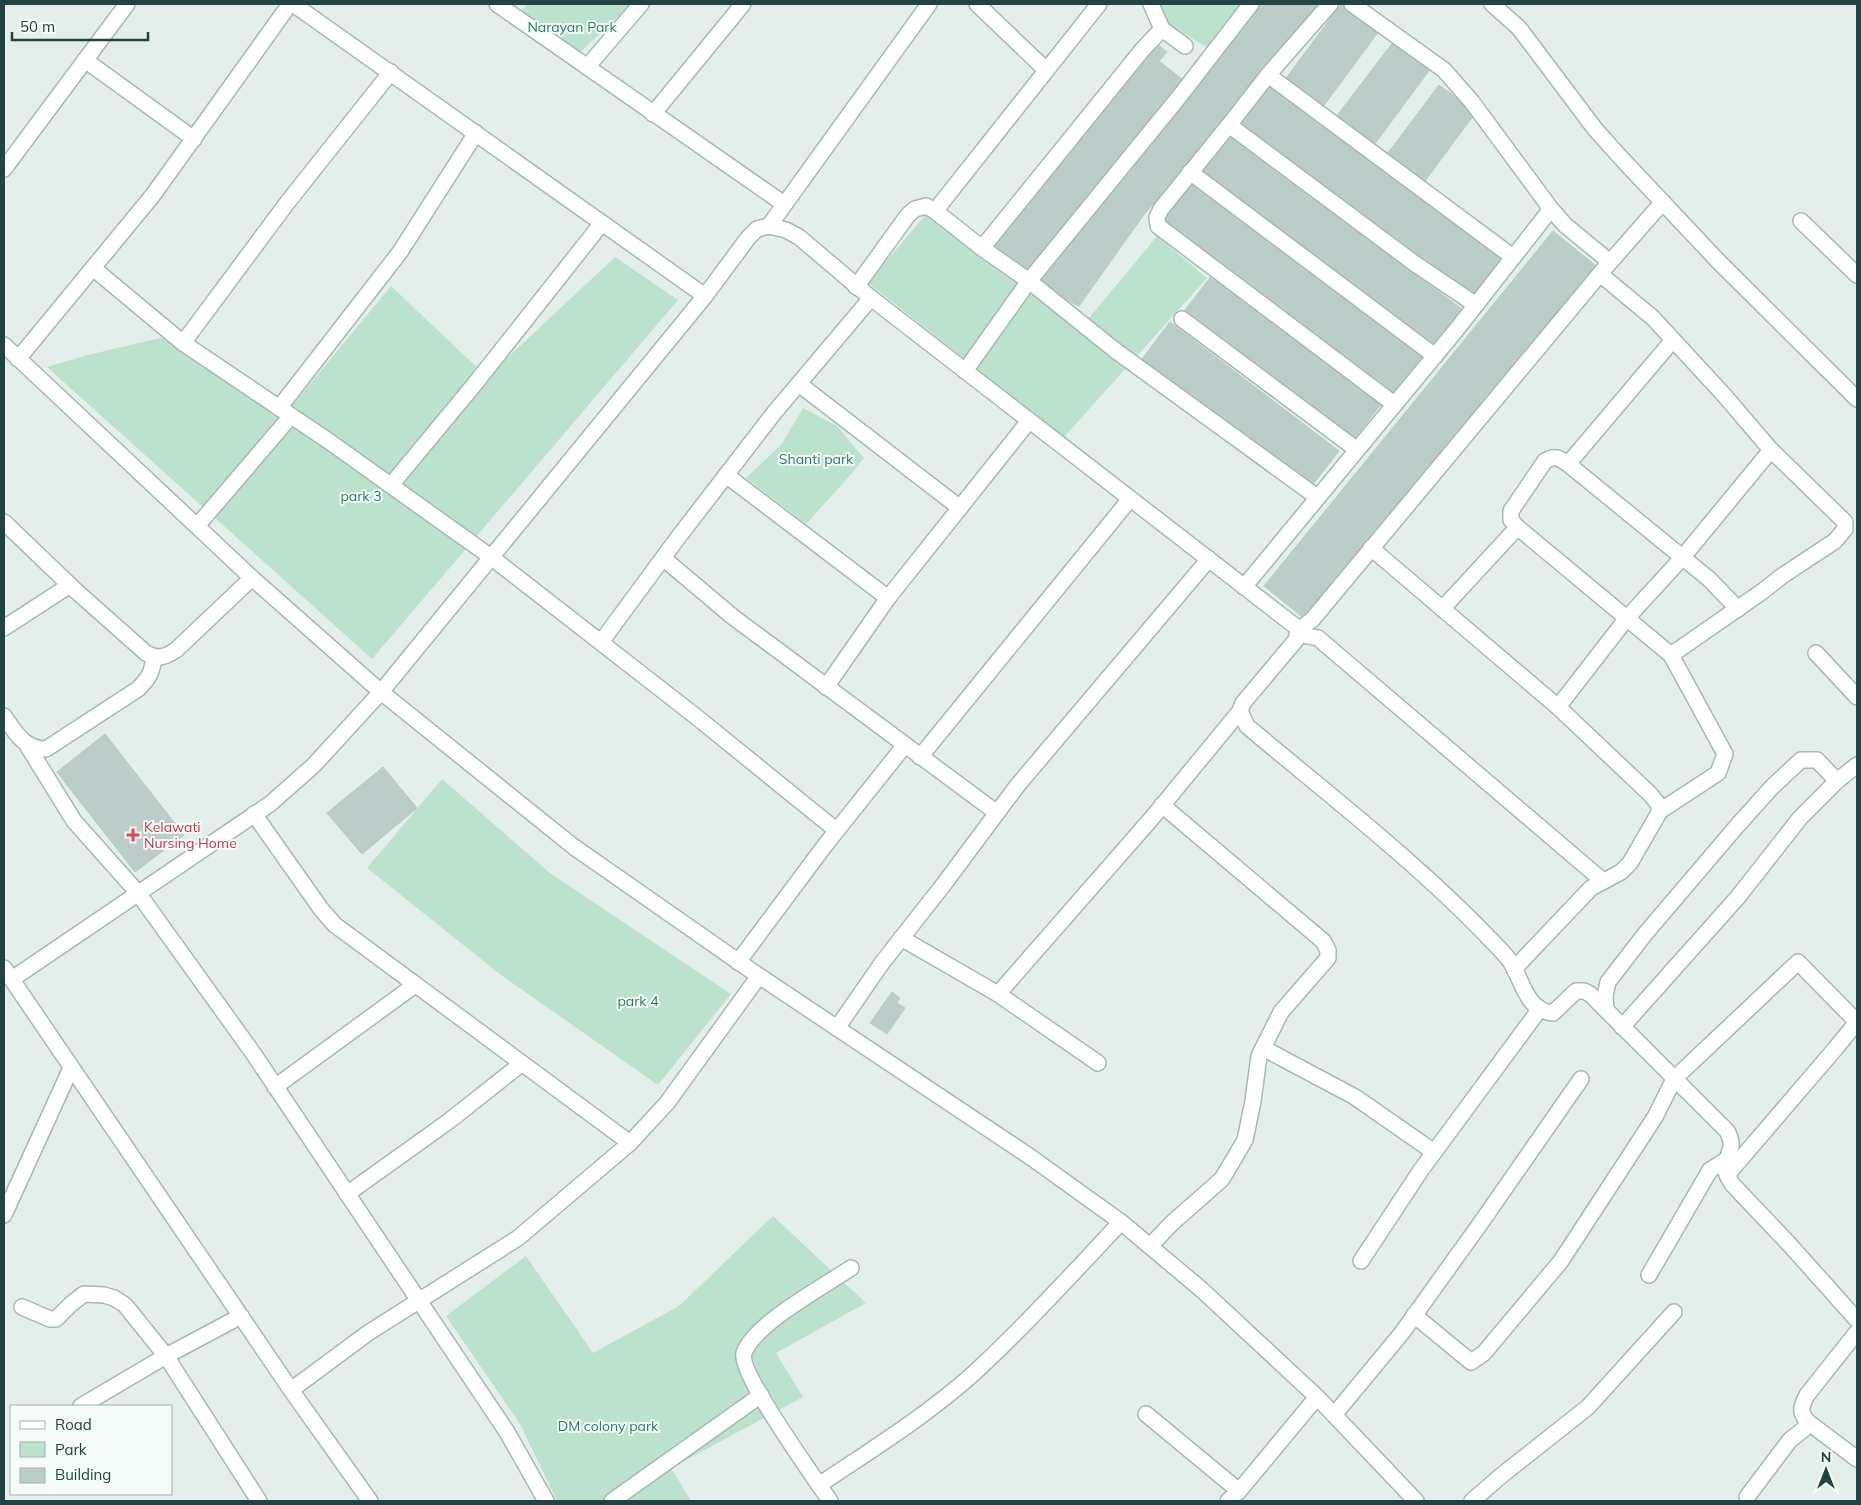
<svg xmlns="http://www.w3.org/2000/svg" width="1861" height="1505" font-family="Mulish,sans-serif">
<rect width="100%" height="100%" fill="#e4efec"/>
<g fill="#bbe2cd">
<path d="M 528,4 L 631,4 L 574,58 L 519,13 Z"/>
<path d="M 1144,4 L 1250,4 L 1208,48 L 1175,28 Z"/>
<path d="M 927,213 L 1079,330 L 1157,236 L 1207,278 L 1064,437 L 868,283 Z"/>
<path d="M 615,257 L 678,300 L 372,659 L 47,367 L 88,355 L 169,336 L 290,408 L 391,286 L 487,377 Z"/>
<path d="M 803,408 L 837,426 L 864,458 C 846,482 825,502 806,524 L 746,478 L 781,445 Z"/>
<path d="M 442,779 L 550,873 L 731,994 L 658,1085 L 501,975 L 367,868 Z"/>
<path d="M 773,1216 L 866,1303 L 776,1353 L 803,1397 L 671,1468 L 691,1501 L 557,1501 L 520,1424 L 446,1316 L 526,1256 L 593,1353 L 679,1306 Z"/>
</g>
<g fill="#bccdc9" stroke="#b5cac5">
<path d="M 1260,4 L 1318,4 L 1143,216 L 1079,306 L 1029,281 L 1192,80 Z"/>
<path d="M 1341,4 L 1379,31 L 1322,108 L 1284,81 Z"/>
<path d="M 1394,41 L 1431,68 L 1374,145 L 1336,117 Z"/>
<path d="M 1156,43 L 1167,52 L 1159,61 L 1183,80 L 1027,274 L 992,246 Z"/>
<path d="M 1269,81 L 1504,257 L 1473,297 L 1239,121 Z"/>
<path d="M 1439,85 L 1476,112 L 1422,185 L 1385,157 Z"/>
<path d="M 1228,134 L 1463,310 L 1432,350 L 1198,174 Z"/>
<path d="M 1190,180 L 1425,356 L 1394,396 L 1160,220 Z"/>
<path d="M 1553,231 L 1595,265 L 1306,620 L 1264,586 Z"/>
<path d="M 1213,274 L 1382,403 L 1354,439 L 1185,310 Z"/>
<path d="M 1170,322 L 1339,451 L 1311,487 L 1142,359 Z"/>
<path d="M 105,734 L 184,835 L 135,872 L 57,772 Z"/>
<path d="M 383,767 L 417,808 L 362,854 L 327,813 Z"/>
<path d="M 892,992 L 900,998 L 897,1003 L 905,1008 L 887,1034 L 870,1023 Z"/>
</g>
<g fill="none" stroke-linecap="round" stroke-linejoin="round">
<g stroke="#a6b8b5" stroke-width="18">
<g id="minor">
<path d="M 293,4 L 705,296"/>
<path d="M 497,4 L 784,204"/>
<path d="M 977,4 L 1046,70"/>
<path d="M 1151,4 L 1162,29 L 1185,46"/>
<path d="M 1352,4 L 1444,70 L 1472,102 L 1551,209 L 1565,225 L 1610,262"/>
<path d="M 1492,4 L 1519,28 L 1595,129 L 1621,158 L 1719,262 L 1857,399"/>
<path d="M 85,60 L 194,139"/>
<path d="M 587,67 L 641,4"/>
<path d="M 1268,75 L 1513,257"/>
<path d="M 653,114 L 743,4"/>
<path d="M 1229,125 L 1268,75 L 1330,4"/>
<path d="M 4,169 L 127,4"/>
<path d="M 1190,172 L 1435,356"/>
<path d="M 935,211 L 1099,4"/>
<path d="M 1801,221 L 1857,275"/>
<path d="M 769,226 L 929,4"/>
<path d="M 982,248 L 1143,49 L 1162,29"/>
<path d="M 93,268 L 183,343 L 330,442 L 491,557 L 694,715 L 836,830"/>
<path d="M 1600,274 L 1653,318 L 1724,395 L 1771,450 L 1845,522 L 1845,529 L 1835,541 L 1782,576 L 1763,591 L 1671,655 L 1725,754 L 1718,773 L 1660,811"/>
<path d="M 856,287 L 908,215 L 915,209 L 926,206 L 935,211 L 982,248 L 1029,281 L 1116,351 L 1317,497"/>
<path d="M 1182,319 L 1356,449"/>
<path d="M 183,343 L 287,203 L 391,72"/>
<path d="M 4,345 L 252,578 L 381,692 L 574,847 L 759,976 L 1029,1156 L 1121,1222 L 1202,1290 L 1317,1397 L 1416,1501"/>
<path d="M 18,359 L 153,195 L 287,8 L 288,4"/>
<path d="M 965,371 L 1029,281 L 1179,97 L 1251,4"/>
<path d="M 799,384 L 960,508"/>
<path d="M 1394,404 L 1158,226 L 1157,217 L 1161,209 L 1229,125 L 1414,263 L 1476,305"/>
<path d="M 279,408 L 400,252 L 476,133"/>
<path d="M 1568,464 L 1673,340"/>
<path d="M 726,475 L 888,598"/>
<path d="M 391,485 L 474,385 L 602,223"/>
<path d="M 4,522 L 76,591 L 146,653 C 158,660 165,657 176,650 L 252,578"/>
<path d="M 197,526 L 291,416"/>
<path d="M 1371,548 L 1558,707 L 1651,795 L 1658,804 L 1660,811 L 1630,863 L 1621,872 L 1591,888 L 1514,969"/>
<path d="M 663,558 L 733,617 L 997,813"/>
<path d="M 1244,587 L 1457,329 L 1551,209"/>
<path d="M 1442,609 L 1515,530 L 1516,526"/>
<path d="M 4,628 L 70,585"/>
<path d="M 1298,630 L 1312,620 L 1604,269 L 1663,202"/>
<path d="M 1298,634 L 1318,638 L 1603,881"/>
<path d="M 601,642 L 680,535 L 774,413 L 871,298"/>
<path d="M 1816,653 L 1857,697"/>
<path d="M 1671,655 L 1516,526 L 1511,520 L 1511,511 L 1545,461 C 1555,455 1559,458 1568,464 L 1709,579 L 1738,609"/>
<path d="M 826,687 L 888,598 L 1029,421"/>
<path d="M 1558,707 L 1627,618 L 1682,558 L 1771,450"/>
<path d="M 1240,711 L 1247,726 C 1329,795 1415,861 1489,938 C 1496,945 1504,953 1510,961 C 1523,980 1525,1010 1553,1013 L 1576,991 L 1584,991 L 1590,994 L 1727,1131 C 1736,1148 1728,1150 1726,1166 C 1725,1173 1729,1179 1733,1185 L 1789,1244 L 1857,1320"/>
<path d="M 4,716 C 15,732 24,749 46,749 L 138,689 C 149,678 152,673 154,657"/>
<path d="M 27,745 L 74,821 L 138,893 L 253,1053 L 507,1432 L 546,1501"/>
<path d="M 920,757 L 1130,499"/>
<path d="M 254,814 L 321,909 L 335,925 L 630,1143"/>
<path d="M 901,938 L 998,994 L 1098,1063"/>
<path d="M 738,962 L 826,844 L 905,745"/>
<path d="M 4,968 L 291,1390 L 370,1501"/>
<path d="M 12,979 L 270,804 L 313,766 L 381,692 L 705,296 L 748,238 L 757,229 L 769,226 L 786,230 L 799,237 L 871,298 L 1295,626 L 1298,630 L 1296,640 L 1243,703 L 1240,711 L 1152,818 L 998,994"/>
<path d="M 1606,1010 L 1605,996 L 1608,982 L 1645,934 L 1737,826 L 1772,787 L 1801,760 L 1817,760 L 1837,781"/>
<path d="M 1622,1027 L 1738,897 L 1800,818 L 1837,781 L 1857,765"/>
<path d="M 837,1028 L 882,963 L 944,884 L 1017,786 L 1209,559"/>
<path d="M 1263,1048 L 1355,1097 L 1434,1152"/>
<path d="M 275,1087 L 415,985"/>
<path d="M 347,1194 L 449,1121 L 521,1064"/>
<path d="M 4,1215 L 71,1068"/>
<path d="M 1150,1246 L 1172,1223 L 1222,1179 L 1245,1140 L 1253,1101 L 1259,1056 L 1281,1012 L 1328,958 L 1328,950 L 1323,941 L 1162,805"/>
<path d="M 1361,1261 L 1421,1170 L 1539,1010 L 1538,1008"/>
<path d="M 1649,1275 L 1710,1170 L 1729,1158"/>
<path d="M 22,1307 L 50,1319 L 56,1319 L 71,1304 L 84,1294 L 104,1295 L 114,1298 L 125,1305 L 166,1356 L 259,1501"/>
<path d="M 1414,1315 L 1471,1362 L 1484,1353 L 1561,1261 L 1655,1117 L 1674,1079 L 1798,962 L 1857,1022 L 1835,1049 L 1727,1175"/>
<path d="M 1857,1332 L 1807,1395 C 1801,1406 1799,1413 1808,1422 L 1857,1459"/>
<path d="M 291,1390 L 368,1333 L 518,1238 L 630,1143 L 667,1103 L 759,976"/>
<path d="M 81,1406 L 166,1356 L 241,1316"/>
<path d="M 1146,1414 L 1239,1491"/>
<path d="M 1334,1415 L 1401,1334 L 1480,1224 L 1581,1079"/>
<path d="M 819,1485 C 871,1450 926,1416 973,1374 C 1025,1326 1073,1273 1121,1222"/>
<path d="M 1747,1497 L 1790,1440 L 1804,1429 L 1808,1422"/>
<path d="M 612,1501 L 761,1395"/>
<path d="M 830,1501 C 816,1480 738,1372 744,1353 C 754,1324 824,1286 851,1268"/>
<path d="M 1228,1501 L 1239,1491 L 1317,1397"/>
<path d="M 1472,1501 L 1502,1475 L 1588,1407 L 1674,1312"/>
</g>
</g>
<use href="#minor" stroke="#fff" stroke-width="15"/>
</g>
<path fill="#e0444e" stroke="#f5fbf9" stroke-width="2" d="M130.5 827.5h5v5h5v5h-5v5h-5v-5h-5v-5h5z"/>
<g text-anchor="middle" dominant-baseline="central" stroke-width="4" stroke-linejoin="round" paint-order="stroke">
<g font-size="14" fill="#267f5a" stroke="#f5fbf9">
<text x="572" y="27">Narayan Park</text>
<text x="816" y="459">Shanti park</text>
<text x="361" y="496">park 3</text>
<text x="638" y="1001">park 4</text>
<text x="608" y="1426">DM colony park</text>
</g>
<g font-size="14" fill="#be3a42" stroke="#f5fbf9" text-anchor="start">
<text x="144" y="827">Kelawati<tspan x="144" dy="16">Nursing Home</tspan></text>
</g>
</g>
<rect width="1861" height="1505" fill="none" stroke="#214341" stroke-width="10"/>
<rect x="10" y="1405" width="162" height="90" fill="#f5fbf9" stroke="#a0b1af"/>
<rect x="20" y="1421" width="25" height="8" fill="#ffffff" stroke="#a0b1af"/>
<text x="55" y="1430" font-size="15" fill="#214341">Road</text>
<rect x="20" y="1442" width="25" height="15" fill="#bbe2cd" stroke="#a0b1af"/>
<text x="55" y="1455" font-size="15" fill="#214341">Park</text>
<rect x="20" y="1468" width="25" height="15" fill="#bccdc9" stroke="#a0b1af"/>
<text x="55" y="1480" font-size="15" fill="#214341">Building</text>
<g transform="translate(1826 1470)" stroke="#f5fbf9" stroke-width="4" paint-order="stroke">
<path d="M0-4L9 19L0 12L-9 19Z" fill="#214341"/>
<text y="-8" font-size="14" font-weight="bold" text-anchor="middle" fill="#214341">N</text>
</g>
<path d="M12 32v8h136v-8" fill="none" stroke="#214341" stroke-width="2.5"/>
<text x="20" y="32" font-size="15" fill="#214341" stroke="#f5fbf9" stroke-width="4" paint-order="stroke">50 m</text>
</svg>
